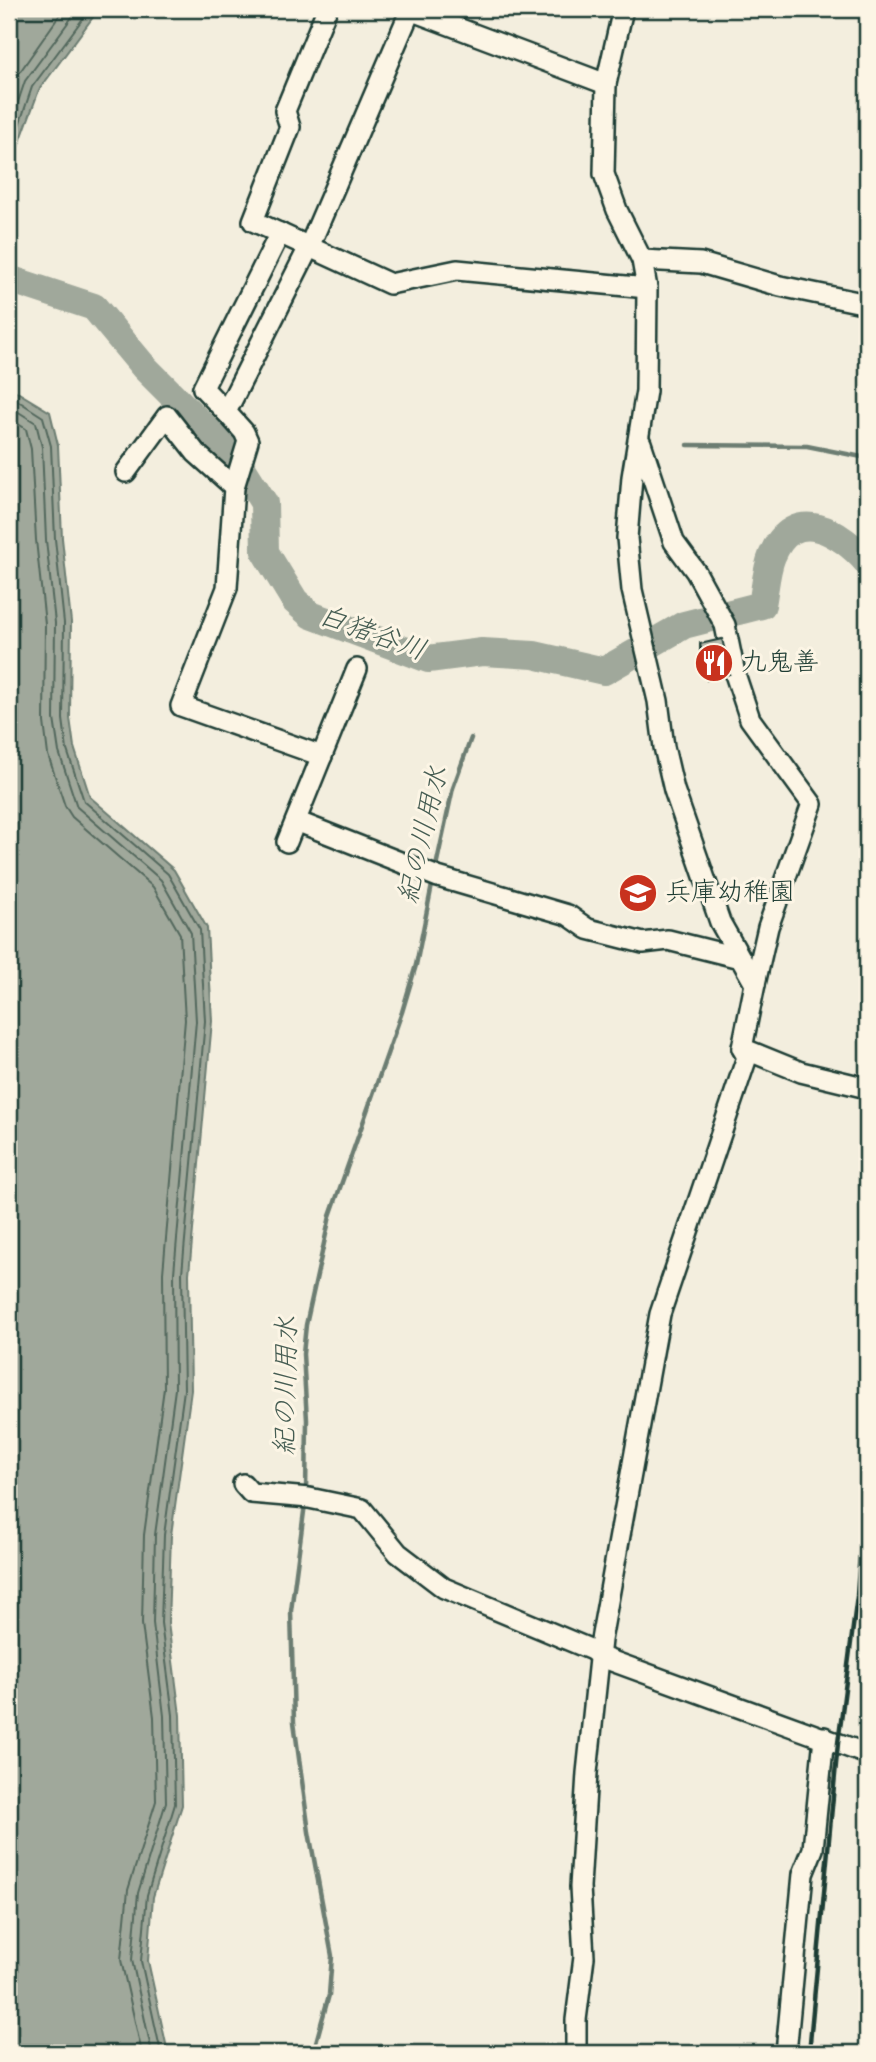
<svg xmlns="http://www.w3.org/2000/svg" width="876" height="2062" font-family="Mynerve,'Klee One',sans-serif">
<rect width="100%" height="100%" fill="#f3eede"/>
<filter id="ink" filterUnits="userSpaceOnUse"><feTurbulence type="fractalNoise" baseFrequency=".0143" numOctaves="2"/><feDisplacementMap in="SourceGraphic" scale="14" xChannelSelector="R" yChannelSelector="G"/><feConvolveMatrix kernelMatrix="1 2 1 2 8 2 1 2 1" color-interpolation-filters="sRGB"/></filter>
<g filter="url(#ink)">
<g fill="#a0a89b" stroke="#6c7d72" stroke-width="2">
<path d="M 9,9 L 99,9 L 39,90 L 9,172 Z"/>
<path d="M 9,387 L 50,412 L 58,445 L 62,538 L 71,622 L 70,718 L 74,747 L 90,797 L 174,870 L 207,928 L 212,1021 L 189,1274 L 191,1390 L 171,1535 L 168,1623 L 180,1715 L 182,1805 L 153,1897 L 148,1961 L 168,2053 L 9,2053 Z"/>
</g>
<g fill="none" stroke-linecap="round" stroke-linejoin="round">
<g stroke="#53685d" stroke-width="2">
<path d="M 9,96 L 17,76 L 64,9"/>
<path d="M 9,129 L 25,81 L 78,9"/>
<path d="M 9,155 L 32,87 L 90,9"/>
<path d="M 9,395 L 43,417 L 51,446 L 55,539 L 64,623 L 63,719 L 67,750 L 84,801 L 168,874 L 200,930 L 205,1021 L 182,1273 L 184,1390 L 164,1535 L 161,1623 L 173,1715 L 175,1804 L 147,1895 L 141,1961 L 161,2053"/>
<path d="M 9,406 L 36,423 L 42,447 L 46,540 L 55,623 L 54,719 L 59,752 L 77,807 L 161,880 L 191,933 L 196,1021 L 174,1273 L 175,1389 L 155,1535 L 153,1623 L 164,1716 L 166,1802 L 138,1893 L 132,1960 L 152,2053"/>
<path d="M 9,418 L 26,429 L 31,449 L 36,540 L 45,624 L 44,722 L 48,755 L 65,806 L 72,817 L 153,887 L 180,934 L 185,1020 L 163,1273 L 164,1388 L 144,1535 L 142,1624 L 154,1717 L 156,1801 L 128,1890 L 121,1960 L 142,2053"/>
</g>
<g stroke="#6c7d72" stroke-width="4.5">
<path d="M 688,445 L 807,446 L 867,458"/>
<path d="M 435,871 L 453,788 L 471,738"/>
<path d="M 306,1492 L 307,1420 L 303,1354 L 306,1325 L 330,1216 L 402,1012 L 416,965 L 433,880"/>
<path d="M 305,1504 L 291,1611 L 294,1722 L 309,1832 L 332,1956 L 329,1995 L 313,2053"/>
</g>
<path stroke="#a0a89b" stroke-width="28" d="M 9,279 L 94,307 L 144,367 L 237,460 L 264,503 L 265,552 L 295,601 L 311,615 L 428,659 L 482,652 L 534,655 L 604,671 L 684,625 L 762,605 C 765,590 766,570 772,556 C 794,503 841,532 867,562"/>
<g stroke="#1f3d34" stroke-width="24">
<g id="street">
<path d="M 327,9 L 285,111 L 290,127 L 253,221 L 390,284 L 457,270 L 647,288 L 642,260 L 617,210 L 604,174 L 606,84 L 623,9"/>
<path d="M 410,10 L 606,84"/>
<path d="M 642,260 L 701,263 L 780,286 L 867,304"/>
<path d="M 226,412 L 203,388 L 280,233"/>
<path d="M 641,443 L 674,542 L 696,572 L 725,625 L 735,674 L 750,719 L 812,804 L 768,927 L 755,984"/>
<path d="M 126,472 L 167,416 L 196,453 L 234,487"/>
<path d="M 322,756 L 181,706 L 227,588 L 234,487 L 248,441 L 244,432 L 226,412 L 309,247 L 411,9"/>
<path d="M 296,821 L 438,877 L 568,915 L 588,929 L 643,943 L 668,940 L 740,958"/>
<path d="M 287,842 L 357,669"/>
<path d="M 742,1048 L 801,1072 L 867,1088"/>
<path d="M 243,1484 L 251,1493 L 309,1498 L 362,1509 L 398,1553 L 444,1588 L 592,1650 L 601,1657 L 867,1754"/>
<path d="M 576,2053 L 576,2020 L 584,1957 L 580,1887 L 587,1773 L 601,1640 L 660,1314 L 747,1057 L 742,1048 L 755,984 L 720,922 L 674,790 L 664,747 L 658,701 L 632,590 L 627,538 L 632,477 L 646,391 L 647,288"/>
<path d="M 786,2053 L 803,1874 L 813,1849 L 824,1737"/>
</g>
</g>
<use href="#street" stroke="#fcf5e5" stroke-width="19"/>
<path stroke="#1f3d34" stroke-width="4.5" d="M 809,2053 L 838,1743 L 857,1596 L 867,1453"/>
</g>
<path fill="#9ea296" stroke="#1f3d34" stroke-width="2" d="M 700,644 L 729,674 L 707,680 L 700,652 Z"/>
<path fill="#81847a" stroke="#1f3d34" stroke-width="2" d="M 729,667 L 729,674 L 707,680 L 707,672 Z"/>
<path fill="#b8bcae" stroke="#1f3d34" stroke-width="2" d="M 722,639 L 729,667 L 707,672 L 700,644 Z"/>
</g>
<defs>
<g id="restaurant-disc" transform="scale(2.0125)"><circle r="9.5" fill="#c8321e" stroke="#fcf5e5"/><path d="M-5-6h1v4h1v-4h1v4h1v-4h1v5L-1.5 .5V6h-2V.5L-5-1ZM5-6V6H3V1.5H1.5Q1.5-4 5-6Z" fill="#fff"/></g>
<g id="school-disc" transform="scale(2.0125)"><circle r="9.5" fill="#c8321e" stroke="#fcf5e5"/><path d="M0-5L7-2L0 1L-7-2ZM-4 1L0 2.5L4 1V4Q0 6-4 4Z" fill="#fff"/></g>
</defs>
<g fill-rule="evenodd">
<use href="#restaurant-disc" x="714" y="663"/>
<use href="#school-disc" x="638" y="893"/>
</g>
<g text-anchor="middle" dominant-baseline="central" stroke-width="6" stroke-linejoin="round" paint-order="stroke">
<g font-size="26" fill="#1f3d34" stroke="#fcf5e5" text-anchor="start">
<text x="741" y="663">九鬼善</text>
<text x="665" y="893">兵庫幼稚園</text>
</g>
<g font-size="28" font-style="italic" fill="#465d53" stroke="#fcf5e5">
<text transform="translate(372 634) rotate(20)">白猪谷川</text>
<text transform="translate(424 835) rotate(-77)">紀の川用水</text>
<text transform="translate(287 1386) rotate(-89)">紀の川用水</text>
</g>
</g>
<rect width="876" height="2062" fill="none" stroke="#fcf5e5" stroke-width="35"/>
<rect x="18" y="18" width="841" height="2027" fill="none" stroke="#1f3d34" stroke-width="2.5" filter="url(#ink)"/>
</svg>
